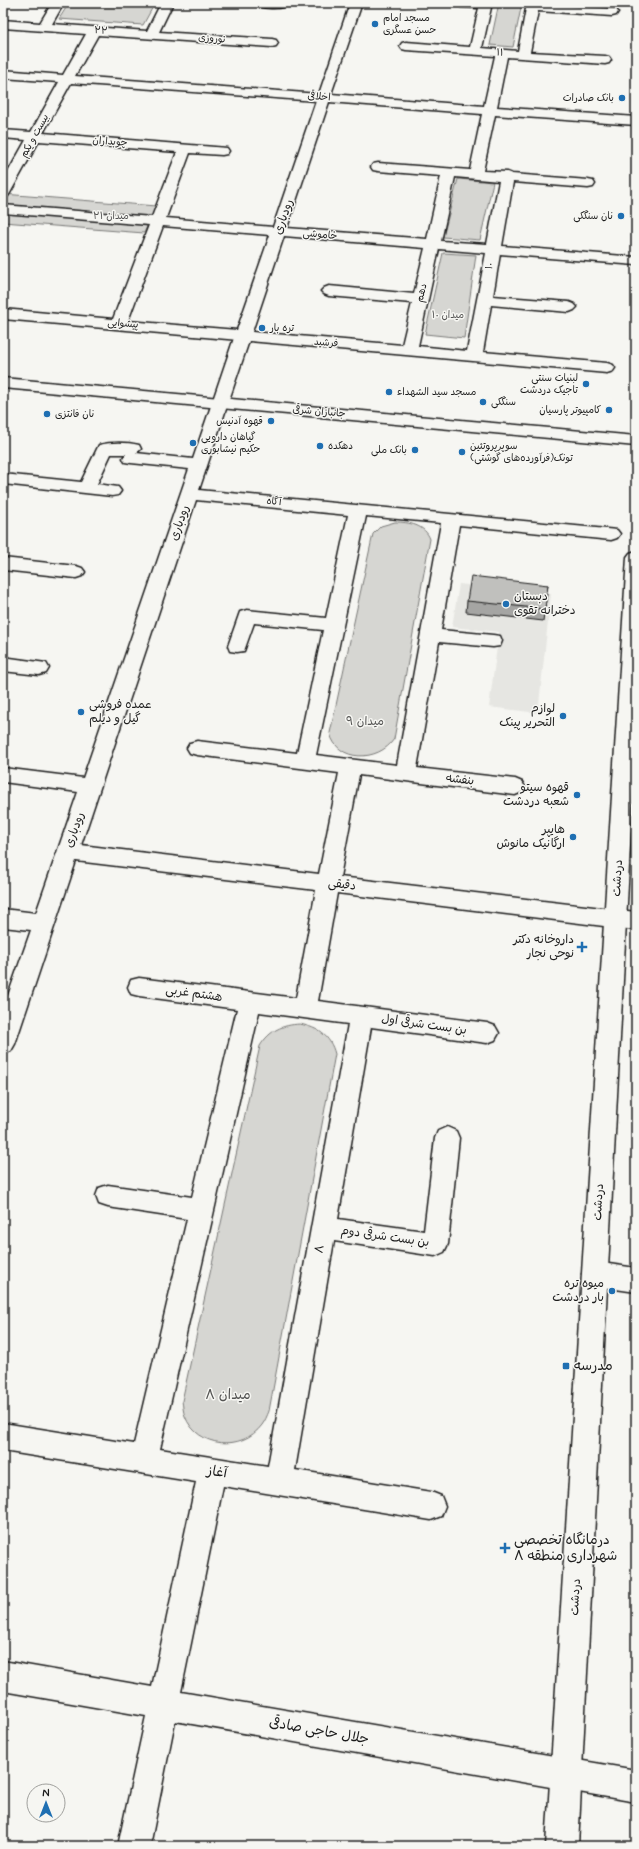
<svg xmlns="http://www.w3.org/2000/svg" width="639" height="1849" font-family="Mynerve,'Playpen Sans Arabic',sans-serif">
<rect width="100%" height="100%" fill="#f6f6f2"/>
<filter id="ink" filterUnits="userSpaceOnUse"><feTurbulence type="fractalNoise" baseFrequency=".025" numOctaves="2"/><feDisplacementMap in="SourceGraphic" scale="8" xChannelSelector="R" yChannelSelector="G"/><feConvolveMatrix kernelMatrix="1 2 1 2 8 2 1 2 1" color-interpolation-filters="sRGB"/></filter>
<g filter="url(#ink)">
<path fill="#e6e6e2" d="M 459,584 L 551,594 L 538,713 L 489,707 L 499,632 L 452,627 Z"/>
<g fill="#d6d6d2" stroke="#797977">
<path d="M 69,3 L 155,3 L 143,25 L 59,19 Z"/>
<path d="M 499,3 L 522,3 L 513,47 L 490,45 Z"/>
<path d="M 458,179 L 493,182 L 480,240 L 443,237 Z"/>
<path d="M 3,194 L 156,206 L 144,233 L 3,222 Z"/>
<path d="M 443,253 L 476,255 L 464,338 L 425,334 Z"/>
<path d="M 395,522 C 409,522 425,525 430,539 L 394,739 C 379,762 337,763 330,733 L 373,534 L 381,526 Z"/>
<path d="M 300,1024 C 318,1028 330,1035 335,1054 L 269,1411 C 267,1416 265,1421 262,1425 C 242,1452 197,1448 185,1416 C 183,1412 183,1406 182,1401 L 260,1046 C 270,1030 282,1025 300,1024 Z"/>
</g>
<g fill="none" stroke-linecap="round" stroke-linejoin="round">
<g stroke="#1c1c1c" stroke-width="3">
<g id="minor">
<path d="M 52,3 L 64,3 L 52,24 L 147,31 L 161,3 L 173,3 L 159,32 L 272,39 L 276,40 L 278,43 L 276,46 L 272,47 L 98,35 L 75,76 L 319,94 L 350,3 L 362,3 L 331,94 L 484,106 L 495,56 L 406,50 L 402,49 L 400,46 L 402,43 L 406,42 L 470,47 L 479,8 L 461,7 L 455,3 L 492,3 L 482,48 L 518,51 L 527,3 L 616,9 L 618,12 L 616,15 L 612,16 L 538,11 L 530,52 L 605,56 L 609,57 L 611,60 L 609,63 L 605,64 L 507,57 L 497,107 L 636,117 L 636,125 L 495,115 L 483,171 L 507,172 L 512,174 L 588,180 L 593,181 L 595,184 L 593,187 L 588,188 L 513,182 L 502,246 L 636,257 L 636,265 L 500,254 L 493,296 L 569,302 L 574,304 L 577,307 L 574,310 L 569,312 L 491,305 L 483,352 L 607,363 L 613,365 L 615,368 L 613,371 L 607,373 L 3,319 L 3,309 L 113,319 L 149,225 L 3,213 L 3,205 L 152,217 L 177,152 L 39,141 L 10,193 L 8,196 L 3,197 L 3,181 L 26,140 L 3,138 L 3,130 L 31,132 L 59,82 L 3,78 L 3,70 L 63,75 L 86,34 L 3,28 L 3,20 L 40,23 ZM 71,83 L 316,101 L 273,227 L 166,218 L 190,153 L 222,155 L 227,154 L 229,151 L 227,148 L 43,133 ZM 329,102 L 482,114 L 470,170 L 378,163 L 373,164 L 371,167 L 373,170 L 378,171 L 441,176 L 427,239 L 287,228 ZM 455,177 L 499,181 L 487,244 L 441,241 ZM 163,226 L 270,235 L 237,330 L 128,321 ZM 284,236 L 425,248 L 414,294 L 329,286 L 324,288 L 321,291 L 324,294 L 329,296 L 412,303 L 402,345 L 252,332 ZM 439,249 L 486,253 L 467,351 L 418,346 Z"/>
<path d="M 254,3 L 287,3 L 288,4 C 283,10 259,9 254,3 Z"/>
<path d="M 220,398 L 226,400 L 228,403 L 199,490 L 617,530 L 620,534 L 617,538 L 611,540 L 459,525 L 441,630 L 493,635 L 500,636 L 502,641 L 500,646 L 493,647 L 439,642 L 417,768 L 515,779 L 522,782 L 525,787 L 522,792 L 515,795 L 359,775 L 340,877 L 636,912 L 636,930 L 337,893 L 318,1001 L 487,1023 L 495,1026 L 499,1033 L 495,1040 L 487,1043 L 371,1027 L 338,1219 L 424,1231 L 435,1138 L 438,1131 L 447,1127 L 456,1131 L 459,1138 L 448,1244 L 444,1252 L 435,1256 L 334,1241 L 295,1470 L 431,1492 L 441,1496 L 445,1506 L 441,1516 L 431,1520 L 223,1486 L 181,1692 L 636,1770 L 636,1802 L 175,1721 L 150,1846 L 118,1846 L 146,1716 L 3,1691 L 3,1661 L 152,1687 L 196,1482 L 3,1451 L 3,1423 L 134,1444 L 187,1219 L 108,1207 L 99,1204 L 96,1196 L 99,1188 L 108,1185 L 192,1197 L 237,1009 L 139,996 L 131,994 L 128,987 L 131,980 L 139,978 L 296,998 L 316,890 L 76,861 L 15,1044 L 11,1051 L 3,1054 L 3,1010 L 31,930 L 3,927 L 3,909 L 36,913 L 78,792 L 3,782 L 3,768 L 83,778 L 189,469 L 131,463 L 125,462 L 123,458 L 126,454 L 111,454 L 97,484 L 118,487 L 121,491 L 118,495 L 112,496 L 3,484 L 3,474 L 81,482 L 97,449 L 99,445 C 111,442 127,442 139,445 L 141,449 L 136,453 L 193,459 L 212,403 L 214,400 ZM 196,500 L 348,515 L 326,618 L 247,610 L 240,612 L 228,646 L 230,651 L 237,652 L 244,651 L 254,623 L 323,630 L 297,753 L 197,741 L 190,743 L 187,748 L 190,753 L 197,755 L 339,773 L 319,874 L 81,845 ZM 366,516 L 441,523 L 397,765 L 316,755 ZM 259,1012 L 348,1024 L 268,1466 L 160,1449 Z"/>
<path d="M 3,558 L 76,566 L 82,568 L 85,572 L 82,576 L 76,578 L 3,570 Z"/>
<path d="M 3,657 L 46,663 L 49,668 L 46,673 L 39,675 L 3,671 Z"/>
<path d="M 595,1262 L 636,1268 L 636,1292 L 595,1286 L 586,1282 L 582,1274 L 586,1266 Z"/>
</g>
</g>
<g stroke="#1c1c1c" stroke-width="3">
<path id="tertiary" d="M 243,330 L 249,332 L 251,335 L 228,403 L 226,406 L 220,408 L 214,406 L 212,403 L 235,335 L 237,332 Z"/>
</g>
<g stroke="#1c1c1c" stroke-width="3">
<g id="secondary">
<path d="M 3,378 L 636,436 L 636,446 L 3,388 Z"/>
<path d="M 636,551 L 636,730 L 578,1846 L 546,1846 L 627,557 L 630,553 Z"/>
</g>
</g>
<use href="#minor" fill="#f6f6f2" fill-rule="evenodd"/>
<use href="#tertiary" fill="#f6f6f2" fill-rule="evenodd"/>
<use href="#secondary" fill="#f6f6f2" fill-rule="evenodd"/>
</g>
<path fill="#a5a5a3" stroke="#1c1c1c" d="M 548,585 L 543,621 L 466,612 L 467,601 Z"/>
<path fill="#c0c0bd" stroke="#1c1c1c" d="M 471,576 L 548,585 L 545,609 L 467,601 Z"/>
</g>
<g fill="#1f6fb2" stroke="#f6f6f2" stroke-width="1.5">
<circle cx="375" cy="24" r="4"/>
<circle cx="622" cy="98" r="4"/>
<circle cx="621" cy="216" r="4"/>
<circle cx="262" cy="328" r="4"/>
<circle cx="586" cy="384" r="4"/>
<circle cx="389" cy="392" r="4"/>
<circle cx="483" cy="402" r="4"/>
<circle cx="609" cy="410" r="4"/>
<circle cx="47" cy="414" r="4"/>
<circle cx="271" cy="421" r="4"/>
<circle cx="193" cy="443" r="4"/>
<circle cx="320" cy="446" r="4"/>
<circle cx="415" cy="450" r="4"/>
<circle cx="462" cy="452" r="4"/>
<circle cx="506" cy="604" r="4"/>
<circle cx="81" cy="712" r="4"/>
<circle cx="563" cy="716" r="4"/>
<circle cx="577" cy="795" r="4"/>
<circle cx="573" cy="837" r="4"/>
<path d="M580 941h4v4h4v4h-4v4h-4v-4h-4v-4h4z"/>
<circle cx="612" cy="1291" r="4"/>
<rect x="562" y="1362" width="8" height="8" rx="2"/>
<path d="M503 1542h4v4h4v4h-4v4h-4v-4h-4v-4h4z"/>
</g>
<g text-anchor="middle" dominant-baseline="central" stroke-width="3" stroke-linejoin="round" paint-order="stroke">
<g font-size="10" fill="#1c1c1c" stroke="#f6f6f2" text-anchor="start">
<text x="383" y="18">مسجد امام<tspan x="383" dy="12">حسن عسگری</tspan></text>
<text x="614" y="98" text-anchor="end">بانک صادرات</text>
<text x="613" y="216" text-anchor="end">نان سنگکی</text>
<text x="270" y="328">تره بار</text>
<text x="578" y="378" text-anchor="end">لبنیات سنتی<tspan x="578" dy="12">تاجیک دردشت</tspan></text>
<text x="397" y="392">مسجد سید الشهداء</text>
<text x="491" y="402">سنگکی</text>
<text x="601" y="410" text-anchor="end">کامپیوتر پارسیان</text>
<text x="55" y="414">نان فانتزی</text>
<text x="263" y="421" text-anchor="end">قهوه آدنیس</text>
<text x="201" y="437">گیاهان دارویی<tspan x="201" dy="12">حکیم نیشابوری</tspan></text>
<text x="328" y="446">دهکده</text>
<text x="470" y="446">سوپرپروتئین<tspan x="470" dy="12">تونک(فرآورده‌های گوشتی)</tspan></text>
<text x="407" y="450" text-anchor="end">بانک ملی</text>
</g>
<g font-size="10" fill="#1c1c1c" stroke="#f6f6f2">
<text transform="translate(101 31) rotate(4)">۲۲</text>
<text transform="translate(212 39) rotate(4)">نوروزی</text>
<text transform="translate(500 53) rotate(4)">۱۱</text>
<text transform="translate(319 97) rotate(4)">اخلاقی</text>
<text transform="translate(35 136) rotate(-61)">بیست و یکم</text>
<text transform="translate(110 142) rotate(4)">چوبداران</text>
<text transform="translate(320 235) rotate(5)">خاموشی</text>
<text transform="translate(490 266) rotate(-80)">۱۰</text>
<text transform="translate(422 293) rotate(-77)">دهم</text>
<text transform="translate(123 324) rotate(5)">پیشوایی</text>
<text transform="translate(326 343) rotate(5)">فرشید</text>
<text transform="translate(319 412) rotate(5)">جانبازان شرقی</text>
<text transform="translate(274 502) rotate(5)">آگاه</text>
</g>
<g font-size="10" fill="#545453" stroke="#f6f6f2">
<text x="111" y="216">میدان ۲۱</text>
<text x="448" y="315">میدان ۱۰</text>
</g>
<g font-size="12" fill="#1c1c1c" stroke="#f6f6f2">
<text transform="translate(284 217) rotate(-71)">رودباری</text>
<text transform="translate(180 523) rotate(-71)">رودباری</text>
<text transform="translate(460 780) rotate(7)">بنفشه</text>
<text transform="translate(75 830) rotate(-71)">رودباری</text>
<text transform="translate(618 878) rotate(-87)">دردشت</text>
<text transform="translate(342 885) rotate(7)">دقیقی</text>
<text transform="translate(194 994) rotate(8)">هشتم غربی</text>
<text transform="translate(424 1025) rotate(8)">بن بست شرقی اول</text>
<text transform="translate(599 1202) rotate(-87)">دردشت</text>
<text transform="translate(385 1237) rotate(8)">بن بست شرقی دوم</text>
<text transform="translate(320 1249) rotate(-80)">۸</text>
<text transform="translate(576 1597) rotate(-87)">دردشت</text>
</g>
<g font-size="12" fill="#1c1c1c" stroke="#f6f6f2" text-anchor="end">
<text x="514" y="597" text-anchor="start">دبستان<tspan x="514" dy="14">دخترانه تقوی</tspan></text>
<text x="89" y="705" text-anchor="start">عمده فروشی<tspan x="89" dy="14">گیل و دیلم</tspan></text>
<text x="555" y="709">لوازم<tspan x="555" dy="14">التحریر پینک</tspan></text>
<text x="569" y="788">قهوه سیتو<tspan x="569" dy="14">شعبه دردشت</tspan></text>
<text x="565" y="830">هایپر<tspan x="565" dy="14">ارگانیک مانوش</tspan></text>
<text x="574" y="940">داروخانه دکتر<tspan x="574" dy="14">نوحی نجار</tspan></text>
<text x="604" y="1284">میوه تره<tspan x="604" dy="14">بار دردشت</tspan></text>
</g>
<g font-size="12" fill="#545453" stroke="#f6f6f2">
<text x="365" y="722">میدان ۹</text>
</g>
<g font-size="14" fill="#1c1c1c" stroke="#f6f6f2" text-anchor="start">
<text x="574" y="1366">مدرسه</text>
<text x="514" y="1540">درمانگاه تخصصی<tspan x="514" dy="16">شهرداری منطقه ۸</tspan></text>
</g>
<g font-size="14" fill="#545453" stroke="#f6f6f2">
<text x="228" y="1395">میدان ۸</text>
</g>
<g font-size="14" fill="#1c1c1c" stroke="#f6f6f2">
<text transform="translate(217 1472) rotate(9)">آغاز</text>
<text transform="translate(319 1731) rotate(10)">جلال حاجی صادقی</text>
</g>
</g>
<rect width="639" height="1849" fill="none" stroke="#f6f6f2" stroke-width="16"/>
<rect x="8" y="8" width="623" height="1833" fill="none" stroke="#1c1c1c" stroke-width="1.5" filter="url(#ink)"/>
<g transform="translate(46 1803)"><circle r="19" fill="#f6f6f2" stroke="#9f9f9c"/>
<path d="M0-3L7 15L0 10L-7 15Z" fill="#1f6fb2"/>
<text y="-6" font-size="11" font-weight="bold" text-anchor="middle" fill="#1c1c1c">N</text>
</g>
</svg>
